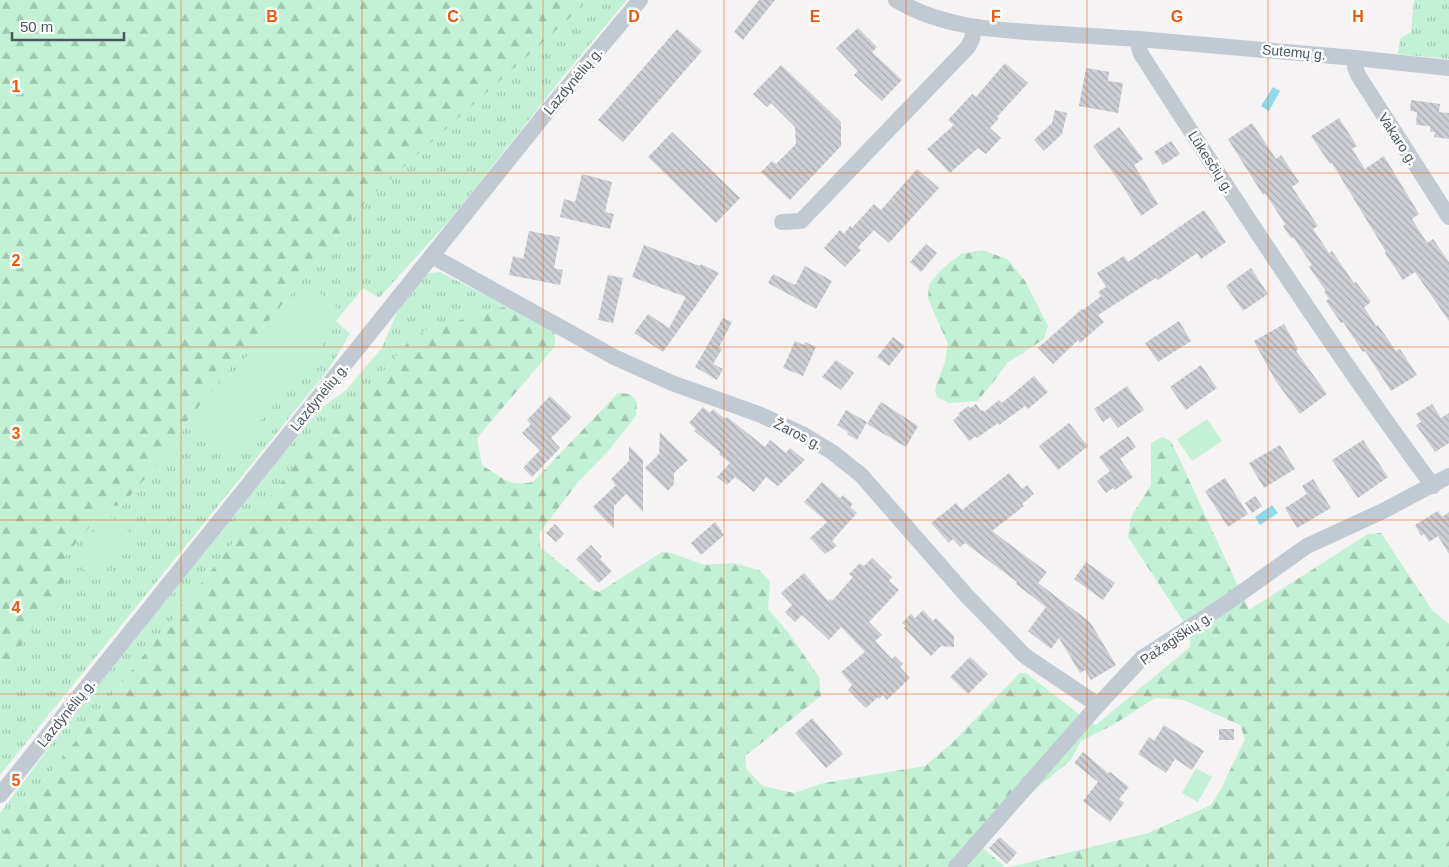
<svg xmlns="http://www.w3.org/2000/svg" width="1449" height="867" font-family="Helvetica,sans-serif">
<defs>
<pattern id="grass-tufts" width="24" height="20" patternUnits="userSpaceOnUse" patternTransform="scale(1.25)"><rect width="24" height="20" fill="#c3f1d5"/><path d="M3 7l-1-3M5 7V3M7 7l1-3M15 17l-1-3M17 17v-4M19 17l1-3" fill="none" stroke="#a0c6b0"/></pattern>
<pattern id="forest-firs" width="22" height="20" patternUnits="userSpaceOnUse" patternTransform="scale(1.25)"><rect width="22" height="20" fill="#c3f1d5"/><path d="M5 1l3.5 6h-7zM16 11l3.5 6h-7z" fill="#a0c6b0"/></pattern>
<pattern id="building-back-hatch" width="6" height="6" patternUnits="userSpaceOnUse" patternTransform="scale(1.25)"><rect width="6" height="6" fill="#cdcfd5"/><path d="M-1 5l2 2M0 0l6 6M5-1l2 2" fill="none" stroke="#a8abb0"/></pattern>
</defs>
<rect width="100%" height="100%" fill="#f5f3f3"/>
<g fill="url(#grass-tufts)">
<path d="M 573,0 L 627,0 L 565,74 L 454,215 L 379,298 L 363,288 L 336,321 L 350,334 L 328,370 L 0,775 L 0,677 L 68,577 L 65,556 L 107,507 L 122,505 L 179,440 L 187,421 L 366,201 L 583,6 L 582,1 Z"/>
<path d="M 1414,0 L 1449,0 L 1449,59 L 1398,54 L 1400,39 L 1411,32 Z"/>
<path d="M 440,272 L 507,306 L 424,331 L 409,341 L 365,393 L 337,412 L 8,826 L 0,838 L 0,813 L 51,745 L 198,558 L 321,408 L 345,391 L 382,348 L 397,312 L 423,276 L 430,273 Z"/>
</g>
<g fill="url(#forest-firs)">
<path d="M 0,0 L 573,0 L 583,1 L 583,6 L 366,201 L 187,421 L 179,440 L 122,505 L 107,507 L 65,556 L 68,577 L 0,677 Z"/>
<path d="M 982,250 L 1007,259 L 1025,281 L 1048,326 L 1044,339 L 1007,363 L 992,384 L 977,401 L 949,403 L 937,397 L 935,389 L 945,362 L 948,344 L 928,299 L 929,284 L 942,269 L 961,254 Z"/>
<path d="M 507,306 L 555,333 L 555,346 L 477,438 L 482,465 C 501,477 509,487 533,482 L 618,393 L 630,394 L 637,402 L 636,416 L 609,450 L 580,480 L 539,533 L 540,547 L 593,590 L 599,592 L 662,552 L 671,553 L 705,565 L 733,563 L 759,570 L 770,581 L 768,609 L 788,632 L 819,677 L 821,696 L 745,756 L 746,769 L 763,786 L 794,793 L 824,783 L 925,766 L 952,743 L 1020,673 L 1026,673 L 1075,711 L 1096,725 L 1190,647 L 1191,633 L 1128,537 L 1131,517 L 1151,485 L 1151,443 L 1162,437 L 1171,441 L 1249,610 L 1368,534 L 1381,533 L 1432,610 L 1449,624 L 1449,867 L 1010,867 L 1148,833 L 1211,805 L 1221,789 L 1245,739 L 1240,725 L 1184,700 L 1155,698 L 1113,725 L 1081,741 L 1070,761 L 1038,787 L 981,846 L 1005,867 L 0,867 L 0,838 L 8,826 L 337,412 L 365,393 L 409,341 L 424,331 Z"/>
</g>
<g fill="#c3f1d5">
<path d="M 307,283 L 337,307 L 327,323 L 326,341 L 235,452 L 195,419 Z"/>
<path d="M 1207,419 L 1222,441 L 1192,461 L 1177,439 Z"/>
<path d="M 108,514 L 133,535 L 97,580 L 71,559 Z"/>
<path d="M 1196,768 L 1212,777 L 1198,802 L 1182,793 Z"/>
</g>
<g fill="#90daee">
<path d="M 1273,87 L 1280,91 L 1269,111 L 1261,106 Z"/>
<path d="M 1272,505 L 1278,513 L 1260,525 L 1255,517 Z"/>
</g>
<g fill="url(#building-back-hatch)">
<path d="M 759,0 L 775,0 L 743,40 L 734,32 Z"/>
<path d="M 858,28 L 877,47 L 872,52 L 902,80 L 882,101 L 854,75 L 858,71 L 836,48 Z"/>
<path d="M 677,29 L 702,51 L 623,142 L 598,120 Z"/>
<path d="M 1005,63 L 1028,83 L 997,117 L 999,118 L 990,128 L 1001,138 L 986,154 L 978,148 L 950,173 L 927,149 L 954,125 L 948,120 L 972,94 L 976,97 Z"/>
<path d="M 781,65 L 841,122 L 841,146 L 790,200 L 761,172 L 772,161 L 776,164 L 796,144 L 795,127 L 771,103 L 767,107 L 753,94 Z"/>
<path d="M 1086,68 L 1109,72 L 1108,81 L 1123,83 L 1118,113 L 1079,106 Z"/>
<path d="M 1411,100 L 1440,104 L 1439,112 L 1449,113 L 1449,139 L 1434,137 L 1435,132 L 1430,132 L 1430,126 L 1416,125 L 1417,112 L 1410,111 Z"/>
<path d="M 1055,110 L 1067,113 L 1062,134 L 1044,151 L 1034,140 L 1052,123 Z"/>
<path d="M 1339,118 L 1357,146 L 1352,149 L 1365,169 L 1384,156 L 1419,214 L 1412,219 L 1427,243 L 1433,239 L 1449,262 L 1449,321 L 1415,272 L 1403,280 L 1385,253 L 1386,252 L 1332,163 L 1330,164 L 1311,136 Z"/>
<path d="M 1252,123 L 1276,159 L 1281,155 L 1299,182 L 1292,187 L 1318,226 L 1313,229 L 1329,253 L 1332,251 L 1354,283 L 1356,282 L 1371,302 L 1364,307 L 1376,326 L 1378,325 L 1396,351 L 1400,349 L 1417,375 L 1391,391 L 1365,351 L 1363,352 L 1343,322 L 1341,323 L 1326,301 L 1329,299 L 1324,292 L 1326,291 L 1309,267 L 1312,265 L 1293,237 L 1291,238 L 1283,226 L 1285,224 L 1265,193 L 1263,195 L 1228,139 Z"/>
<path d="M 1119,127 L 1143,159 L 1134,165 L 1158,204 L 1141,216 L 1122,185 L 1093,146 Z"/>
<path d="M 672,132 L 740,198 L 716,223 L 648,157 Z"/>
<path d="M 1171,141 L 1180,154 L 1163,165 L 1154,152 Z"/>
<path d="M 917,169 L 939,188 L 889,243 L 874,230 L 858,247 L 861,250 L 845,267 L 824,248 L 840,230 L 844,234 L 850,226 L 852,228 L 874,204 L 881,210 Z"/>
<path d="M 582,174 L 612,182 L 605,212 L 614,214 L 610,229 L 560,217 L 564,199 L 575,202 Z"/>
<path d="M 1204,210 L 1226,242 L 1201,259 L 1197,253 L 1158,280 L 1156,278 L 1098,315 L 1104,322 L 1080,343 L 1078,340 L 1053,364 L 1038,348 L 1082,309 L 1083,310 L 1101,296 L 1098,292 L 1106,287 L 1097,273 L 1124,256 L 1128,262 Z"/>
<path d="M 529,231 L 560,237 L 554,268 L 563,270 L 560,285 L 509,275 L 513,256 L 523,259 Z"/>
<path d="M 926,244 L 937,253 L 921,272 L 910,262 Z"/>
<path d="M 644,245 L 700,266 L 701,264 L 719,273 L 663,352 L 634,333 L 648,314 L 669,328 L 686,297 L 632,277 Z"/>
<path d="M 805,266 L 832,281 L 816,309 L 768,283 L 773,274 L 795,285 Z"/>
<path d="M 1251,268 L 1268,294 L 1243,311 L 1226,286 Z"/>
<path d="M 608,275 L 623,278 L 613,323 L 598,320 Z"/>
<path d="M 723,318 L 732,322 L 719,347 L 722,349 L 713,364 L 723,369 L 717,380 L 695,367 Z"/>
<path d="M 1179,321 L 1191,341 L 1158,362 L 1145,343 Z"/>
<path d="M 1284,324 L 1298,349 L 1296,351 L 1327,394 L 1300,414 L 1275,380 L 1254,341 Z"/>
<path d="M 893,337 L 905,346 L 889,366 L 877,357 Z"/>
<path d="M 795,341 L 804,345 L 805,342 L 816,347 L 803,376 L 783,368 Z"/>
<path d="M 836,360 L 854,373 L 841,390 L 822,377 Z"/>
<path d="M 1201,365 L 1217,388 L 1186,410 L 1170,387 Z"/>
<path d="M 1034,376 L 1048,392 L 1028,409 L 1025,406 L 999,425 L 998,423 L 977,438 L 976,436 L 969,441 L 953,420 L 960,415 L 958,414 L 968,406 L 970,408 L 976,404 L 981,411 L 983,410 L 984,412 L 999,400 L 1002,403 Z"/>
<path d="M 1127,386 L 1144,410 L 1118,428 L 1110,417 L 1103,422 L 1094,409 Z"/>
<path d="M 550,396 L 572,417 L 551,438 L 560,448 L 532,477 L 523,468 L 540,450 L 522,433 L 531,424 L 527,420 Z"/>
<path d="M 881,402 L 918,426 L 906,447 L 867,424 Z"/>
<path d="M 1432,404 L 1441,418 L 1449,413 L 1449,443 L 1435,452 L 1416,425 L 1421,422 L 1416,414 Z"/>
<path d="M 703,407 L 710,413 L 713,409 L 725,419 L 727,417 L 765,447 L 770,440 L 786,453 L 790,448 L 805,460 L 778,486 L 766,477 L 754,492 L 735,477 L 727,485 L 717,477 L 730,463 L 719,454 L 720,452 L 694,431 L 696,429 L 689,423 Z"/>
<path d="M 846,410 L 867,422 L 857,440 L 847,434 L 848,432 L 837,425 Z"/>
<path d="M 1069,423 L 1088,446 L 1058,470 L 1039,446 Z"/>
<path d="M 660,432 L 688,460 L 674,473 L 674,484 L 668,491 L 645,468 L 659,454 Z"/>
<path d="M 1128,436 L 1136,447 L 1120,459 L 1133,477 L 1115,490 L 1113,488 L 1106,493 L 1097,481 L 1110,471 L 1099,457 Z"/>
<path d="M 1363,440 L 1388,477 L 1358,498 L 1332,460 Z"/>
<path d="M 1280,445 L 1295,469 L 1264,488 L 1249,463 Z"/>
<path d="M 629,446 L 643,460 L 643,512 L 626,494 L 614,506 L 614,529 L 593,507 L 616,485 L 611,479 L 629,461 Z"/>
<path d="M 1009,473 L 1022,489 L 1027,485 L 1034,494 L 1022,504 L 1024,506 L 992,531 L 1047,572 L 1038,583 L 1090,622 L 1116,665 L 1091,680 L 1085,670 L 1080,673 L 1059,638 L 1051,649 L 1028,631 L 1046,607 L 1016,584 L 1017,582 L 965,543 L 960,547 L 953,539 L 949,543 L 931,523 L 956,503 L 962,510 Z"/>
<path d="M 1225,478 L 1248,514 L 1228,527 L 1205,491 Z"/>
<path d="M 1313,479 L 1331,508 L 1297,528 L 1285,508 L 1307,494 L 1302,486 Z"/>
<path d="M 822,482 L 840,498 L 843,495 L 853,504 L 850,507 L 857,513 L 832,541 L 837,546 L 825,554 L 810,538 L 827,522 L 804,502 Z"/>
<path d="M 1255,496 L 1262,506 L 1252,513 L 1245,503 Z"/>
<path d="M 1438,511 L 1442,517 L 1449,512 L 1449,554 L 1438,536 L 1429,542 L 1424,534 L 1421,536 L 1415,525 Z"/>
<path d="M 715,522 L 722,531 L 721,532 L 724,535 L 701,555 L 691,543 Z"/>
<path d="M 555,524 L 564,534 L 556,542 L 546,533 Z"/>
<path d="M 591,545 L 602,557 L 600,559 L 612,571 L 599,583 L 576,559 Z"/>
<path d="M 872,558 L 892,577 L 889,581 L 899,590 L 869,622 L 882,635 L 875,641 L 892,659 L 895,656 L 903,664 L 900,667 L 910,678 L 887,700 L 883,695 L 879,699 L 878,697 L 866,708 L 848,690 L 852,685 L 841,672 L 865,652 L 841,627 L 829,640 L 802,615 L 795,622 L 785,612 L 792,605 L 781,593 L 804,573 L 828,601 L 830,599 L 832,601 L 853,577 L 849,574 L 860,563 L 864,566 Z"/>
<path d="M 1086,562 L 1115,583 L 1103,600 L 1074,579 Z"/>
<path d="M 923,610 L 933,621 L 936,618 L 954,636 L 954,647 L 941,646 L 931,656 L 904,628 L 906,626 L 902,623 L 911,614 L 915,618 Z"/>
<path d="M 970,657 L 988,674 L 968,694 L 950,677 Z"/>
<path d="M 812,718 L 843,754 L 826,768 L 795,733 Z"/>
<path d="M 1164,725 L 1204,751 L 1192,770 L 1175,759 L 1166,773 L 1138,754 L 1149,737 L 1154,741 Z"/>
<rect x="1219" y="729" width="15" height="11"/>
<path d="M 1083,752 L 1108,773 L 1110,772 L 1129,787 L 1119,799 L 1124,803 L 1110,822 L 1083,801 L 1098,782 L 1074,763 Z"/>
<path d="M 1000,837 L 1017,853 L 1007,864 L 989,848 Z"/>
</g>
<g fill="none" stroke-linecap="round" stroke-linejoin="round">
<g stroke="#c1cad2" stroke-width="16">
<path d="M 896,0 C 942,27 992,30 1044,33 C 1076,35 1107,37 1139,39 L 1139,48 L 1141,54 C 1235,200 1330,346 1433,486"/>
<path d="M 1139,39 L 1355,58 L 1449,68"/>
<path d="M 1355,58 L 1355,67 L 1358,75 L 1449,217"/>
<path d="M 782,222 L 801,221 L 968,47 L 972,39 L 974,28"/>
<path d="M 432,256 L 614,357 L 672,383 L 761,415 L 804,435 L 832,452 L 861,475 L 966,595 L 1025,656 L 1098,705"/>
<path d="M 0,795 L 546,113 L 640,0"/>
<path d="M 956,867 L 1098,705 L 1142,658 L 1221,607 L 1307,546 L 1383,511 L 1449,476"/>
</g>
</g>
<path fill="none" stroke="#e8590c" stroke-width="1" stroke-opacity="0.55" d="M 181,0 L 181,867M 362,0 L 362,867M 543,0 L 543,867M 724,0 L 724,867M 906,0 L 906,867M 1087,0 L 1087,867M 1268,0 L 1268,867M 0,173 L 1449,173M 0,347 L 1449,347M 0,520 L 1449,520M 0,694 L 1449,694"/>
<g text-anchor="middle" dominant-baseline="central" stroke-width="5" stroke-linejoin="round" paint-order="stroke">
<g font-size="14" fill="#4a5661" stroke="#fff">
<text transform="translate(1294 52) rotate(5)">Sutemų g.</text>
<text transform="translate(573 81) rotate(-50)">Lazdynėlių g.</text>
<text transform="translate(1398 139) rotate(57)">Vakaro g.</text>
<text transform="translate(1211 162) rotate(57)">Lūkesčių g.</text>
<text transform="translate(319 397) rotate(-51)">Lazdynėlių g.</text>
<text transform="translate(798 434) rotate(27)">Žaros g.</text>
<text transform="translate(1176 638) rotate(-34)">Pažagiškių g.</text>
<text transform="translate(66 713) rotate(-51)">Lazdynėlių g.</text>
</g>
</g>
<g font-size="16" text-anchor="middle" font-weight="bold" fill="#e8590c" stroke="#fff" stroke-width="5" stroke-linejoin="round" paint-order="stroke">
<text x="272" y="22">B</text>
<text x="453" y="22">C</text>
<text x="634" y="22">D</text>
<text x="815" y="22">E</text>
<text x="996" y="22">F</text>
<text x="1177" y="22">G</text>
<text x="1358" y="22">H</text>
<text x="16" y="92">1</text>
<text x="16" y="266">2</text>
<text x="16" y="439">3</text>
<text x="16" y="613">4</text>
<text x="16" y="786">5</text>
</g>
<path d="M12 32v8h112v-8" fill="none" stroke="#4a5661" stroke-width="2.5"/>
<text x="20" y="32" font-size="15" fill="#4a5661" stroke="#ffffff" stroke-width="4" paint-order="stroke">50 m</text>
</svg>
